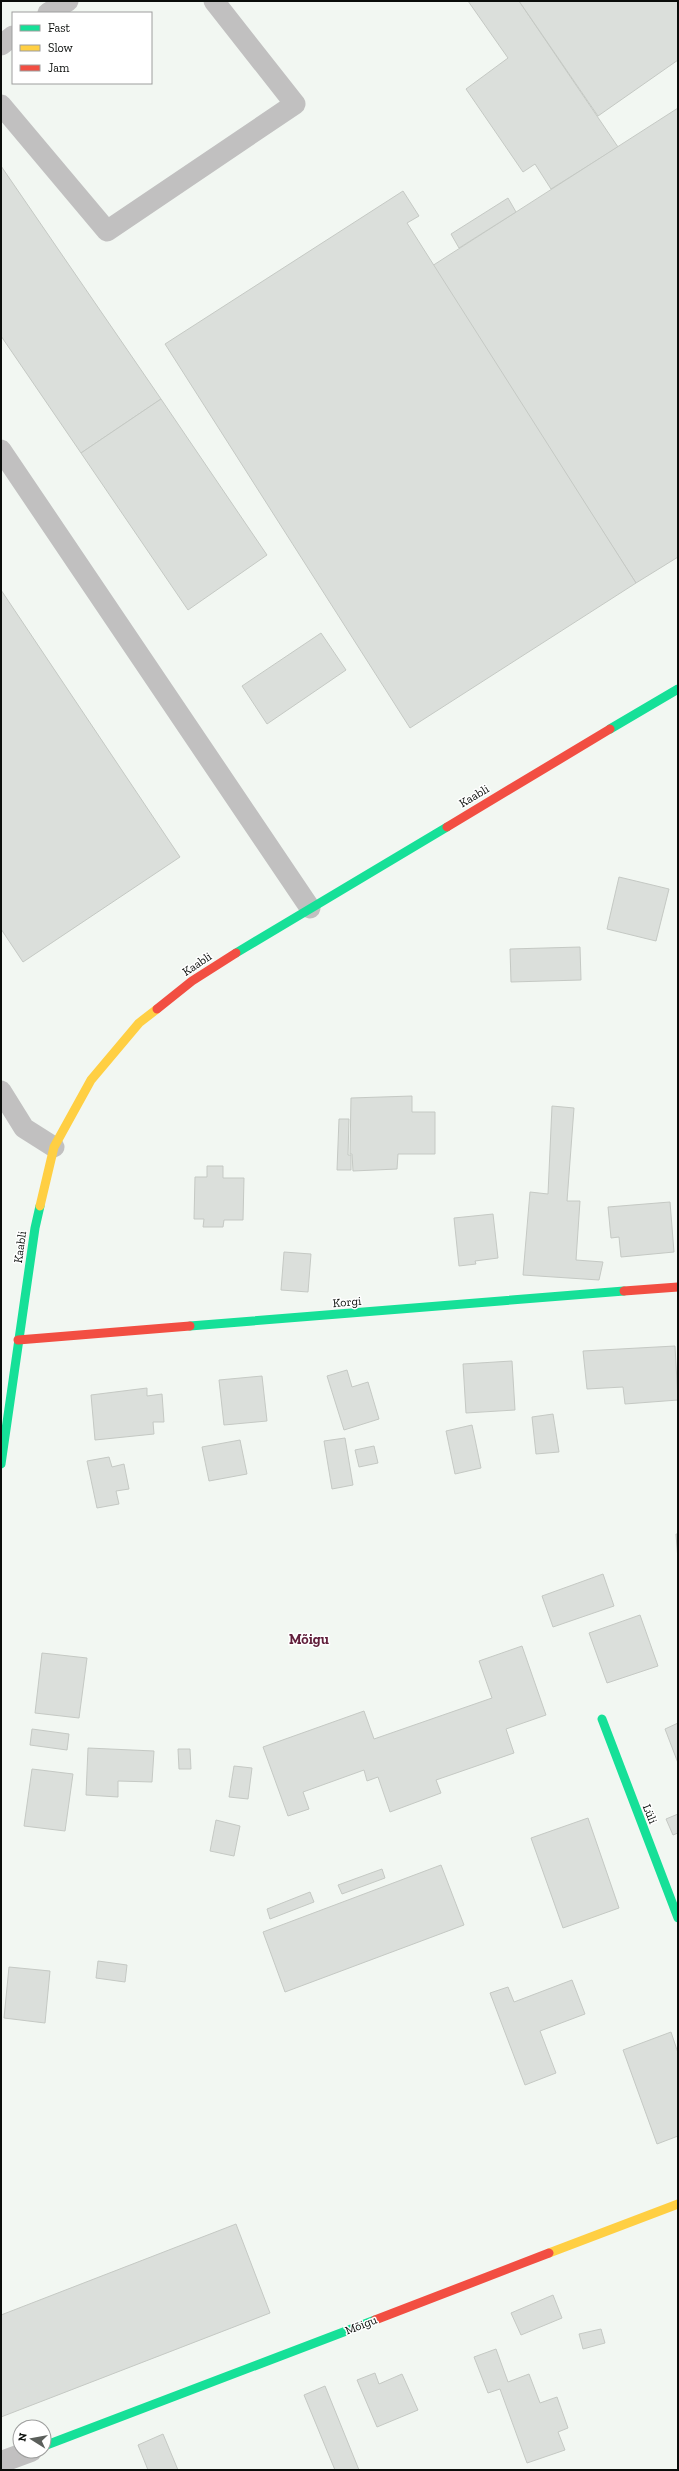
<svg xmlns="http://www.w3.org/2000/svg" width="679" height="2471" font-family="'Zilla Slab',serif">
<rect width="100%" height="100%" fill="#f2f7f2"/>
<g fill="#dbdfdb" stroke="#c5c9c4">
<path d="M 468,1 L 519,1 L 618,147 L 551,189 L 535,164 L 523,172 L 466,89 L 508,58 Z"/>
<path d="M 519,1 L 678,1 L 678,60 L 598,116 Z"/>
<path d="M 678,108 L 678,557 L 636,583 L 432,266 Z"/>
<path d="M 1,166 L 161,399 L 81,453 L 1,336 Z"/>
<path d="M 403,191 L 419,216 L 407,223 L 636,583 L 410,728 L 165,344 Z"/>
<path d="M 508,198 L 516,212 L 459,248 L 451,234 Z"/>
<path d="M 161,399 L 267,555 L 188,610 L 81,453 Z"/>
<path d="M 1,590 L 180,857 L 23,962 L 1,929 Z"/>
<path d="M 321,633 L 346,670 L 267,724 L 242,686 Z"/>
<path d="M 619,877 L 669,889 L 656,941 L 607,929 Z"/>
<path d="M 580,947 L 581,980 L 511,982 L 510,949 Z"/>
<path d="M 412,1096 L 412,1112 L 435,1112 L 435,1154 L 398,1154 L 397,1169 L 353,1171 L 352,1154 L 350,1154 L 351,1098 Z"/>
<path d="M 552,1106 L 574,1108 L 567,1201 L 580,1201 L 576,1260 L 603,1262 L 599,1280 L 523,1275 L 530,1192 L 548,1194 Z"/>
<path d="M 339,1119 L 349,1119 L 348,1155 L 351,1155 L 351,1170 L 337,1170 Z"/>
<path d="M 207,1166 L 223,1166 L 223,1178 L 244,1178 L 243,1220 L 224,1220 L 223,1227 L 203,1227 L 204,1219 L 194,1219 L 195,1177 L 207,1177 Z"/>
<path d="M 670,1202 L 674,1252 L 621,1257 L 619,1237 L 611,1238 L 608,1207 Z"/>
<path d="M 493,1214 L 498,1258 L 475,1261 L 476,1264 L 459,1266 L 454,1218 Z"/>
<path d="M 284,1252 L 311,1254 L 308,1292 L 281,1290 Z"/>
<path d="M 675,1346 L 678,1400 L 625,1404 L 623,1387 L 587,1389 L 583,1351 Z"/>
<path d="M 512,1361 L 515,1410 L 466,1413 L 463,1364 Z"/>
<path d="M 347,1370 L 352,1387 L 368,1382 L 379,1419 L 344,1430 L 327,1376 Z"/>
<path d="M 262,1376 L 267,1421 L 224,1425 L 219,1380 Z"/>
<path d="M 147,1388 L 147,1396 L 162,1394 L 164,1422 L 153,1422 L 154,1434 L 95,1440 L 91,1395 Z"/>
<path d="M 553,1414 L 559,1452 L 536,1454 L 532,1417 Z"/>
<path d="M 472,1425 L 481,1468 L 455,1474 L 446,1431 Z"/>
<path d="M 345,1438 L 353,1485 L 332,1489 L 324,1441 Z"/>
<path d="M 240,1440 L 247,1474 L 209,1481 L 202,1447 Z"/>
<path d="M 374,1446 L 378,1463 L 359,1467 L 355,1450 Z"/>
<path d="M 109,1457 L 112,1467 L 124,1464 L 129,1489 L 116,1491 L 119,1504 L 97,1508 L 87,1461 Z"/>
<path d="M 676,1534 L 678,1534 L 678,1560 Z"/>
<path d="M 603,1574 L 614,1606 L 553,1627 L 542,1596 Z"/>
<path d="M 640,1615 L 658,1666 L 607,1683 L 589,1633 Z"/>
<path d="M 522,1646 L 546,1715 L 506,1729 L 514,1753 L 436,1780 L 441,1793 L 390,1812 L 378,1777 L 367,1781 L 364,1770 L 303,1792 L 309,1809 L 288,1816 L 263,1747 L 364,1711 L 374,1739 L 492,1698 L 479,1661 Z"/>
<path d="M 42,1653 L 87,1658 L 79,1718 L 35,1713 Z"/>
<path d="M 678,1723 L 678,1763 L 665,1729 Z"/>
<path d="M 32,1729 L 69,1734 L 67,1750 L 30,1745 Z"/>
<path d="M 88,1748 L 154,1751 L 152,1782 L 118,1781 L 118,1797 L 86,1795 Z"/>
<path d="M 178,1749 L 190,1749 L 191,1769 L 179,1769 Z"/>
<path d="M 234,1766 L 252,1768 L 248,1799 L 229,1797 Z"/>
<path d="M 32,1769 L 73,1774 L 65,1831 L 24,1826 Z"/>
<path d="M 678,1814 L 678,1833 L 673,1835 L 666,1819 Z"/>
<path d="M 588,1818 L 619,1908 L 563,1928 L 531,1838 Z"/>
<path d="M 216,1820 L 240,1826 L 234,1856 L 210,1851 Z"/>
<path d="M 441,1865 L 464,1925 L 285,1992 L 263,1932 Z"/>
<path d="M 382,1869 L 385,1878 L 342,1894 L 338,1885 Z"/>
<path d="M 310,1892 L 314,1902 L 270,1919 L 267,1909 Z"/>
<path d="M 98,1961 L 127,1965 L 125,1982 L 96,1978 Z"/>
<path d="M 9,1967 L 50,1971 L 45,2023 L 4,2018 Z"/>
<path d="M 572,1980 L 585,2014 L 540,2031 L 556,2073 L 525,2085 L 490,1993 L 508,1987 L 514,2002 Z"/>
<path d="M 671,2032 L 678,2053 L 678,2136 L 657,2144 L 623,2050 Z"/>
<path d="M 236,2224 L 270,2313 L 1,2417 L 1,2315 Z"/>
<path d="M 553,2295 L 562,2318 L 521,2335 L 511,2313 Z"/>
<path d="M 601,2329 L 605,2343 L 583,2349 L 579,2334 Z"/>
<path d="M 496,2349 L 508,2382 L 529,2374 L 540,2403 L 557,2397 L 568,2428 L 558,2432 L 565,2450 L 527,2463 L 500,2389 L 488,2393 L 474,2357 Z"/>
<path d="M 375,2373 L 379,2384 L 402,2374 L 418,2410 L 377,2427 L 357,2380 Z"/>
<path d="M 325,2386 L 359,2470 L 335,2470 L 304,2395 Z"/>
<path d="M 163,2434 L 178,2470 L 148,2470 L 138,2445 Z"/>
</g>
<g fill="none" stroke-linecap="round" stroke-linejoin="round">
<g stroke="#c1c0c0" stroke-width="21">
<path d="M 48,13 L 68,1"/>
<path d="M 1,45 L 13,36"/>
<path d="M 1,105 L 107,231 L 295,104 L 214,1"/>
<path d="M 1,450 L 310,908"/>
<path d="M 1,1091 L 24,1128 L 54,1147"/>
</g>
<path stroke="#c1c0c0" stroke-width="22" d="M 1,2462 L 31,2451"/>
<g stroke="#16e098" stroke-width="9">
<path d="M 610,729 L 678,689"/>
<path d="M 236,953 L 447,827"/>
<path d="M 190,1326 L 624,1291"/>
<path d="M 1,1464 L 35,1228 L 40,1206"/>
<path d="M 602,1719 L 678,1918"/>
<path d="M 44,2446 L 375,2320"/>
</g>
<g stroke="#ffcf43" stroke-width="9">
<path d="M 40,1206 L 54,1147 L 91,1080 L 139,1023 L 157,1009"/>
<path d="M 549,2253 L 678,2204"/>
</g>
<g stroke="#f24e42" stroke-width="9">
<path d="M 447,827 L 610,729"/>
<path d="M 157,1009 L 192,981 L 236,953"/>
<path d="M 624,1291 L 678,1287"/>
<path d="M 18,1340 L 190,1326"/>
<path d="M 375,2320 L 549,2253"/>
</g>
</g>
<g text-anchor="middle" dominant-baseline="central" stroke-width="3" stroke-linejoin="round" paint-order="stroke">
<g font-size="12" fill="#0a0d0a" stroke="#fff">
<text transform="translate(474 796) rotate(-31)">Kaabli</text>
<text transform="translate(197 964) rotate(-34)">Kaabli</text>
<text transform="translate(20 1247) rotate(-82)">Kaabli</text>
<text transform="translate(347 1302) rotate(-5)">Korgi</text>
<text transform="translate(650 1814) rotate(68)">Lüli</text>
<text transform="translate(361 2325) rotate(-21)">Mõigu</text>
</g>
<g font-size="14" font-weight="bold" fill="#611f3b" stroke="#fff">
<text x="309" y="1639">Mõigu</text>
</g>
</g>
<rect width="679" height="2471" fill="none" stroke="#0a0d0a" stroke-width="4"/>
<rect x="12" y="12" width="140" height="72" fill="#ffffff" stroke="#9d9e9d"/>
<rect x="20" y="25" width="20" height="6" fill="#16e098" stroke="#9d9e9d"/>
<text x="48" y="32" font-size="12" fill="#0a0d0a">Fast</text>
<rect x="20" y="45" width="20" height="6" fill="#ffcf43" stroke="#9d9e9d"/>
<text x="48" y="52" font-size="12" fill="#0a0d0a">Slow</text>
<rect x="20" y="65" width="20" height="6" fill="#f24e42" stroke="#9d9e9d"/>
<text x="48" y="72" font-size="12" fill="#0a0d0a">Jam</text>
<g transform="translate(32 2439) rotate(281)"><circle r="19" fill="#ffffff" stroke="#9d9e9d"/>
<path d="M0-3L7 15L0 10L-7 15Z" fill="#5b5f5b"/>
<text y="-6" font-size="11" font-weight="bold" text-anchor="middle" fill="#0a0d0a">N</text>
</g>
</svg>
